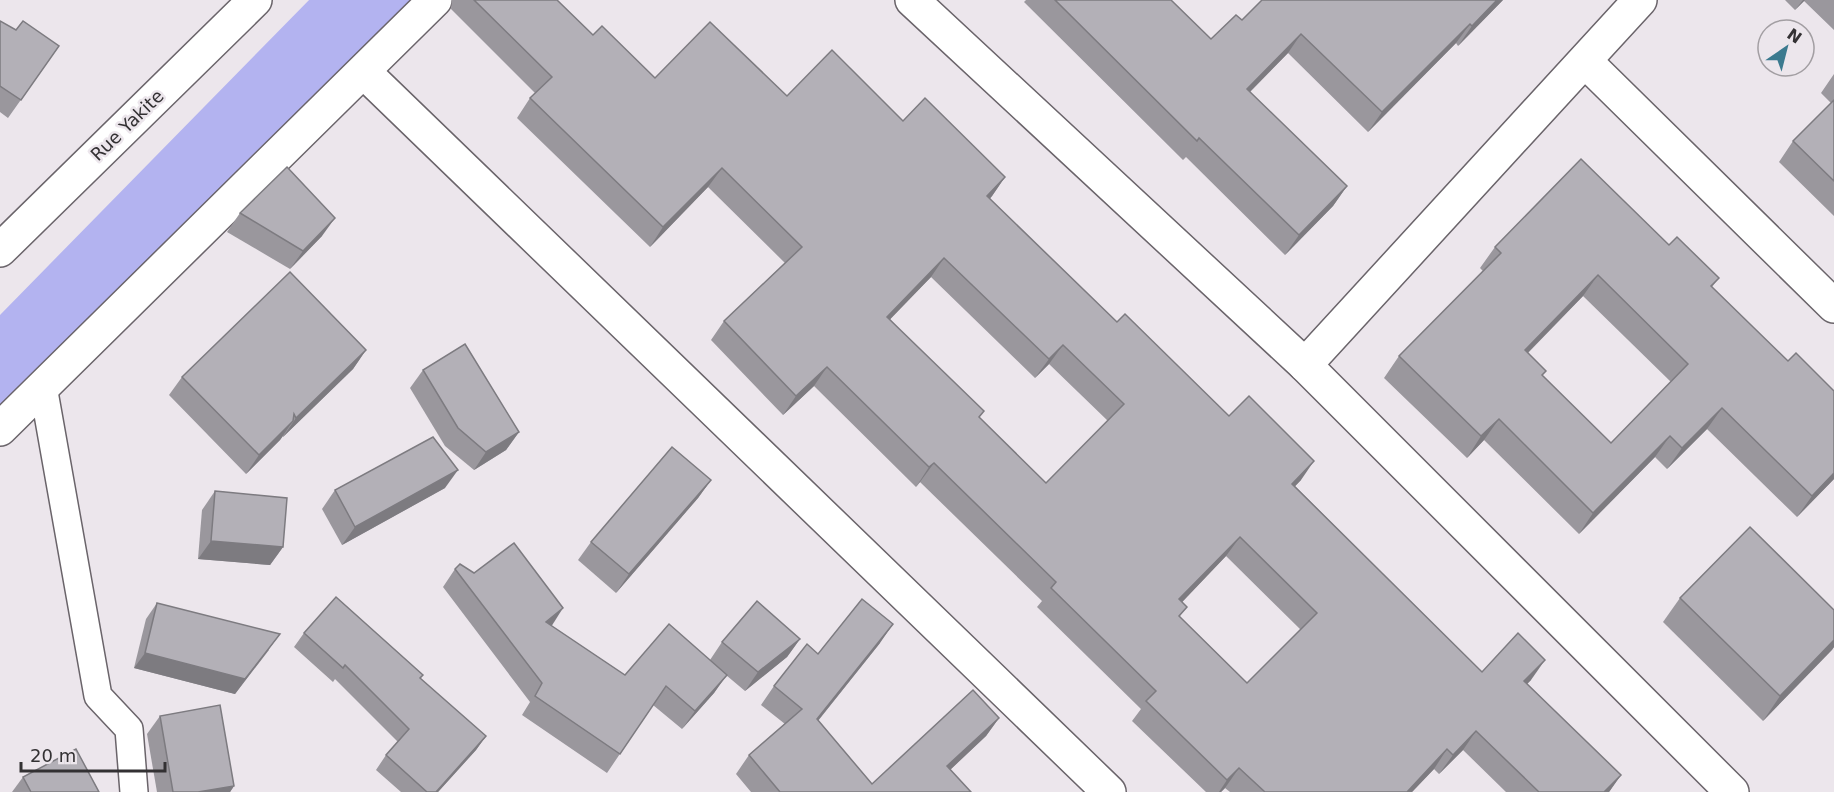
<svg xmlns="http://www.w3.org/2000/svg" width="1834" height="792" font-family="'DejaVu Sans',sans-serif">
<rect width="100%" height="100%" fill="#ece6ec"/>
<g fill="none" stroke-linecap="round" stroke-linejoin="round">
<path stroke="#b3b3f0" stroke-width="87" d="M 0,377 L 370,0"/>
<g stroke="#6a646a" stroke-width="30">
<path id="lane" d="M 43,386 L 98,696 L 129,729 L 134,792"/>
</g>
<g stroke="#6a646a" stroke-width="36">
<g id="street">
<path d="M 912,0 L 1305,365 L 1732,792"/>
<path d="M 1585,61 L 1834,306"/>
<path d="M 364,72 L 1109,792"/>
<path d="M 1305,365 L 1640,0"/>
<path d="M 0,429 L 435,0"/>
</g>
</g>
<g stroke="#6a646a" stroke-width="36">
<path id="secondary" d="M 0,250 L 255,0"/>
</g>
<use href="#lane" stroke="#fff" stroke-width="27"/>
<use href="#street" stroke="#fff" stroke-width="33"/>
<use href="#secondary" stroke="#fff" stroke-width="33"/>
</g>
<g fill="#9a979d" fill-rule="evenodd">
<path d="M 452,0 L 557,0 L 593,35 L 655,78 L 787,96 L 903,121 L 1005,177 L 990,199 L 1117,322 L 1229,416 L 1301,480 L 1295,486 L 1482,672 L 1531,680 L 1527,684 L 1621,775 L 1609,792 L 1506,792 L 1463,750 L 1439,774 L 1434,769 L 1412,792 L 1230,792 L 1225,788 L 1221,792 L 1206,792 L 1132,721 L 1141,709 L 1037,607 L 1042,601 L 920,482 L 916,487 L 814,386 L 783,415 L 711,340 L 724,321 L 785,263 L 708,187 L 650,247 L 517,118 L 530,98 L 535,93 L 451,9 ZM 931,277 L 1035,378 L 1049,364 L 1108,421 L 1046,483 L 980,418 L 890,319 ZM 1226,556 L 1301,630 L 1247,683 L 1180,617 L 1182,602 Z"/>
<path d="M 1026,0 L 1171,0 L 1211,39 L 1242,20 L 1503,0 L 1458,46 L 1456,43 L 1368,132 L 1288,53 L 1250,92 L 1347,186 L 1333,206 L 1285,255 L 1186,157 L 1183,160 L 1024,2 Z"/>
<path d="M 1785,0 L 1834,0 L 1834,30 L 1804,1 L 1795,10 Z"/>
<path d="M 0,21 L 16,30 L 59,46 L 8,118 L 0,112 Z"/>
<path d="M 1834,74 L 1834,216 L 1779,162 L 1793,141 L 1831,103 L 1821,93 Z"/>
<path d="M 240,213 L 322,236 L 290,269 L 227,232 Z"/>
<path d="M 1669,245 L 1719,278 L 1712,287 L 1834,479 L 1797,517 L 1707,429 L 1667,469 L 1655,457 L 1579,534 L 1484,440 L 1467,458 L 1384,378 L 1399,356 L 1483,271 L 1480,268 L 1495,247 ZM 1583,296 L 1671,382 L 1611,443 L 1542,376 L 1546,371 L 1528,353 Z"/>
<path d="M 366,350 L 353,369 L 283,437 L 283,436 L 280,440 L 246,474 L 169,395 L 182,377 Z"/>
<path d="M 423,370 L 519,432 L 506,450 L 474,470 L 445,446 L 410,388 Z"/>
<path d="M 711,480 L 698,498 L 616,593 L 578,560 L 591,542 Z"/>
<path d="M 445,488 L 342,545 L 322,509 L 335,490 Z"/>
<path d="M 215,491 L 283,547 L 270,565 L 198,559 L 202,510 Z"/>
<path d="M 455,569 L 551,626 L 625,675 L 710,660 L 722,642 L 800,639 L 787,657 L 745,691 L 726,675 L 714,693 L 682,729 L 653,705 L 607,773 L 522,715 L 530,702 L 443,587 Z"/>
<path d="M 1680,598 L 1834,610 L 1834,647 L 1763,721 L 1663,622 Z"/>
<path d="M 157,603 L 269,650 L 235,694 L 134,668 L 146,619 Z"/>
<path d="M 304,633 L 423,675 L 420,679 L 486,736 L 476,750 L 438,792 L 401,792 L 376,770 L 386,755 L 398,742 L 335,679 L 333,682 L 294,647 Z"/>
<path d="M 880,643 L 818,721 L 872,784 L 999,718 L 986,736 L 950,770 L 971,792 L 751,792 L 736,774 L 749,755 L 785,724 L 761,705 L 774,686 L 818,654 Z"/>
<path d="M 160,716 L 234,786 L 230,792 L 157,792 L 147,734 Z"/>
<path d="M 23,777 L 99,792 L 12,792 Z"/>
</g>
<g fill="#7d7b80">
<path d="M 1497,0 L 1503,0 L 1458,46 L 1472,26 Z"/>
<path d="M 1803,0 L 1805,0 L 1795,10 Z"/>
<path d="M 1470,24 L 1456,43 L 1368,132 L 1382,112 Z"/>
<path d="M 1301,34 L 1288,53 L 1233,109 L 1247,89 Z"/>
<path d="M 722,168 L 708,187 L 650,247 L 663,227 Z"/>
<path d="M 1005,177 L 992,196 L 973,215 L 987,196 Z"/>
<path d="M 1347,186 L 1333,206 L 1285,255 L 1299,235 Z"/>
<path d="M 335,218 L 322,236 L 290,269 L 303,251 Z"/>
<path d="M 944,258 L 931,277 L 874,336 L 887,317 Z"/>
<path d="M 1598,275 L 1583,296 L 1510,371 L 1525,350 Z"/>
<path d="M 1063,345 L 1049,364 L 1035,378 L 1049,359 Z"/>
<path d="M 366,350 L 353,369 L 283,437 L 296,418 Z"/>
<path d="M 827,367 L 814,386 L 783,415 L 796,396 Z"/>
<path d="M 1722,408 L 1707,429 L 1667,469 L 1682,448 Z"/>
<path d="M 1499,419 L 1484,440 L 1467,458 L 1481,436 Z"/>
<path d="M 293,421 L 280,440 L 246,474 L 259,455 Z"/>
<path d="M 519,432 L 506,450 L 474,470 L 486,452 Z"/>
<path d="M 1670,436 L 1655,457 L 1579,534 L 1593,513 Z"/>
<path d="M 1314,461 L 1301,480 L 1279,503 L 1292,484 Z"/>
<path d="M 934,463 L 920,482 L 916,487 L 929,467 Z"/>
<path d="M 458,470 L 445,488 L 342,545 L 355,527 Z"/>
<path d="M 1834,473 L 1834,479 L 1797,517 L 1812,496 Z"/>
<path d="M 711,480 L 698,498 L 616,593 L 629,574 Z"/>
<path d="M 1240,537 L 1226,556 L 1166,619 L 1179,599 Z"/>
<path d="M 211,541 L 283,547 L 270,565 L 198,559 Z"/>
<path d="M 563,608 L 551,627 L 546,622 Z"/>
<path d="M 893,624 L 880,643 L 804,738 L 817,719 Z"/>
<path d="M 280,634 L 235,694 L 134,668 L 145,653 Z"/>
<path d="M 800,639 L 787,657 L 745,691 L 758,672 Z"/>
<path d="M 1834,640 L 1834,647 L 1832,650 L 1763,721 L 1780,696 Z"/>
<path d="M 1545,660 L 1531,680 L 1511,700 L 1524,681 Z"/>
<path d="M 727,675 L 714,693 L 682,729 L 695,711 Z"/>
<path d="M 999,718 L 986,736 L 934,785 L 947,766 Z"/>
<path d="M 1476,731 L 1463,750 L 1439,774 L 1453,755 Z"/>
<path d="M 486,736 L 476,750 L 438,792 L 436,792 Z"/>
<path d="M 1447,749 L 1434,769 L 1412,792 L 1407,792 Z"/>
<path d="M 1239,768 L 1225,788 L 1221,792 L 1219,792 L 1227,780 Z"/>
<path d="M 1621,775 L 1609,792 L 1604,792 Z"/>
<path d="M 234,786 L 230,792 L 198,792 Z"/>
</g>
<g fill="#b3b0b7" stroke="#7d7b80" stroke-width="1.5" fill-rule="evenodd">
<path d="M 474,0 L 557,0 L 593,35 L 602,26 L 655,78 L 710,22 L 787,96 L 832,50 L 903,121 L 925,98 L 1005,177 L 987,196 L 1117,322 L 1125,314 L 1229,416 L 1249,396 L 1314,461 L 1292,484 L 1482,672 L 1518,633 L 1545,660 L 1524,681 L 1621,775 L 1604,792 L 1539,792 L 1476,731 L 1453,755 L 1447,749 L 1407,792 L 1265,792 L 1239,768 L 1227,780 L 1146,701 L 1156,691 L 1051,588 L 1056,582 L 934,463 L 929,467 L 827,367 L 796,396 L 724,321 L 802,247 L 722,168 L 663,227 L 530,98 L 552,77 ZM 944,258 L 1049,359 L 1063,345 L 1124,404 L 1046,483 L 979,417 L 984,411 L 887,317 ZM 1240,537 L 1317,613 L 1247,683 L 1179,616 L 1187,607 L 1179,599 Z"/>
<path d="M 1055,0 L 1171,0 L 1211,39 L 1236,15 L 1242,20 L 1262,0 L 1497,0 L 1472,26 L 1470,24 L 1382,112 L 1301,34 L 1247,89 L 1347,186 L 1299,235 L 1199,138 L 1197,141 Z"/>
<path d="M 0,21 L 16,30 L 23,21 L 59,46 L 21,100 L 0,86 Z"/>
<path d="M 1834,100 L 1834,181 L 1793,141 Z"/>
<path d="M 1581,159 L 1669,245 L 1677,237 L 1719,278 L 1711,286 L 1788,361 L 1796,353 L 1834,391 L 1834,473 L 1812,496 L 1722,408 L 1682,448 L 1670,436 L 1593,513 L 1499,419 L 1481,436 L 1399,356 L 1501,253 L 1495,247 ZM 1598,275 L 1688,364 L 1611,443 L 1542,375 L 1546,371 L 1525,350 Z"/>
<path d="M 287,167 L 335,218 L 303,251 L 240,213 Z"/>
<path d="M 290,272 L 366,350 L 296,418 L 294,414 L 293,421 L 259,455 L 182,377 Z"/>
<path d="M 465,344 L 519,432 L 486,452 L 458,428 L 423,370 Z"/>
<path d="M 433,437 L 458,470 L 355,527 L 335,490 Z"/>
<path d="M 672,447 L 711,480 L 629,574 L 591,542 Z"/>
<path d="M 215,491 L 287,498 L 283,547 L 211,541 Z"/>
<path d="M 1750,527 L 1834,610 L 1834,640 L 1780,696 L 1680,598 Z"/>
<path d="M 514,543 L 563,608 L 546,622 L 625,675 L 669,624 L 727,675 L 695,711 L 666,686 L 620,754 L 535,696 L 542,683 L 455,569 L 460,564 L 474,573 Z"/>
<path d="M 336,597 L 423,675 L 420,678 L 486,736 L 436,792 L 427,792 L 386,755 L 409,729 L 345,665 L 343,668 L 304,633 Z"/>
<path d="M 862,599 L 893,624 L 817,719 L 872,784 L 973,690 L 999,718 L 947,766 L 971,792 L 780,792 L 749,755 L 802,709 L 774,686 L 807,644 L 818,654 Z"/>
<path d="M 757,601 L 800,639 L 758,672 L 722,642 Z"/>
<path d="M 157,603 L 280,634 L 245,679 L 145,653 Z"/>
<path d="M 220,705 L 234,786 L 198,792 L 173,792 L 160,716 Z"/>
<path d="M 76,749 L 99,792 L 31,792 L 23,777 Z"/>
</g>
<g text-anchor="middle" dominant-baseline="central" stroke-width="5" stroke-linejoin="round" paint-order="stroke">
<g font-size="18" fill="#333133" stroke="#ece6ec">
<text transform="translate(127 125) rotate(-44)">Rue Yakite</text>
</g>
</g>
<g transform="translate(1786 48) rotate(35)"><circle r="28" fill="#ece6ec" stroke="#a29ea2" stroke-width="1.5"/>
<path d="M0-4.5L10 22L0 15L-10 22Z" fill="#3b7a8f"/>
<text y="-9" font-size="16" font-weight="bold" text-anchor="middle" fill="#333133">N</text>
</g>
<path d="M21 762v9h144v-9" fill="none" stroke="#333133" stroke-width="3"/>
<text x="30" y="762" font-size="18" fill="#333133" stroke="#ece6ec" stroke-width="4.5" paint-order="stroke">20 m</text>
</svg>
